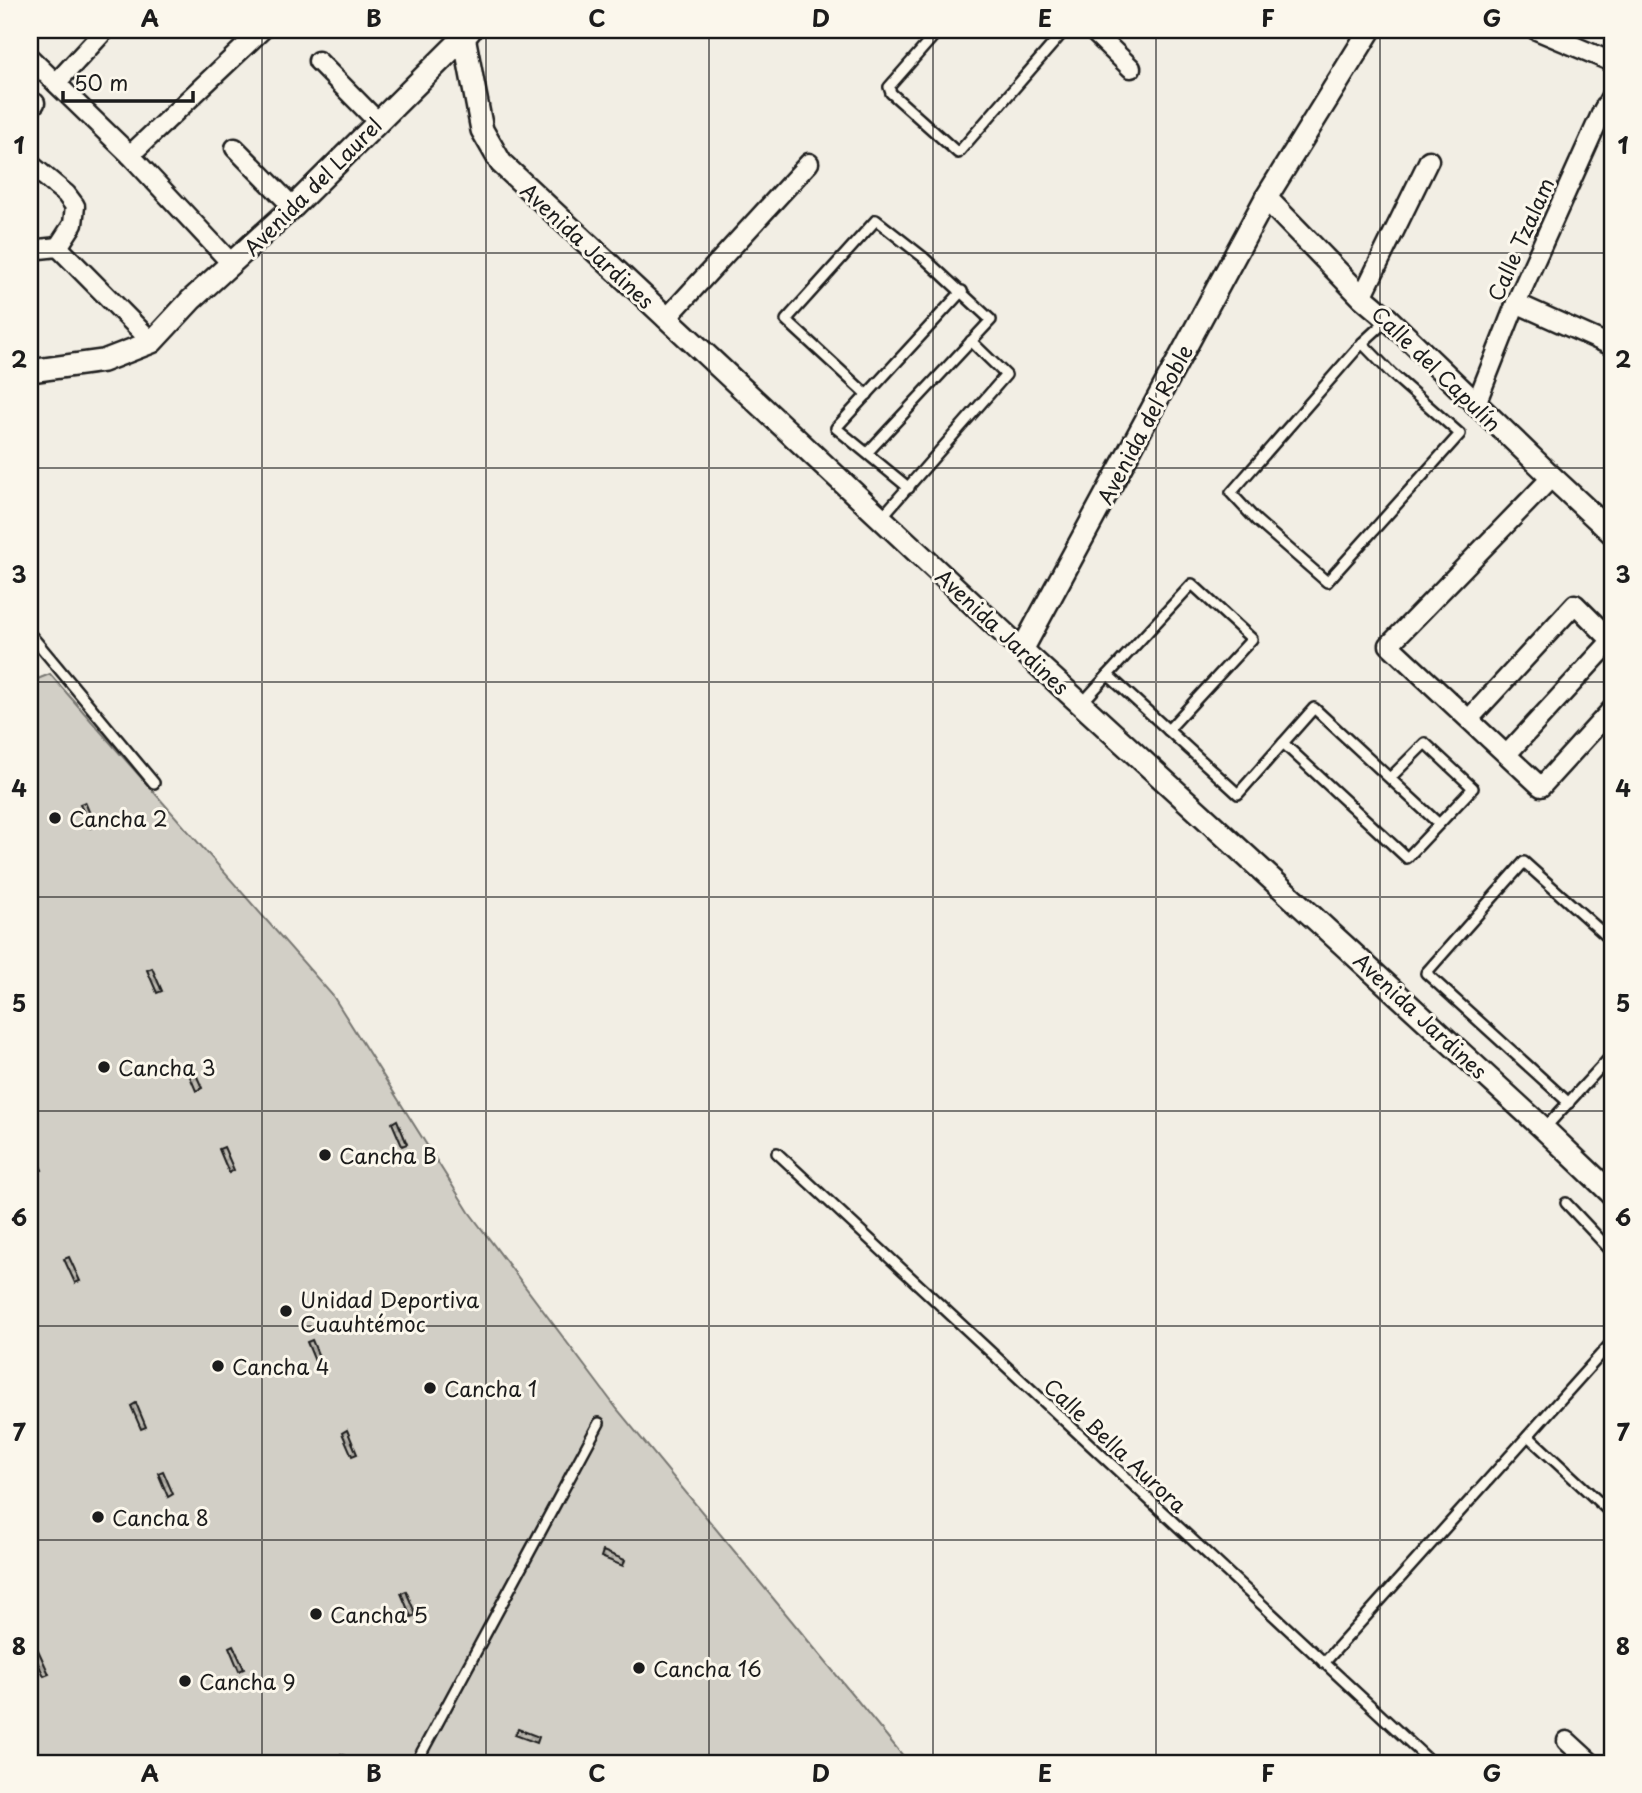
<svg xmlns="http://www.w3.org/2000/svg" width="1642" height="1793" font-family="'Playpen Sans',sans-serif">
<defs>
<pattern id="building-cross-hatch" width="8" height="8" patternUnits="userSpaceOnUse" patternTransform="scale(1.75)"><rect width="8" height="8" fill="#bdbab1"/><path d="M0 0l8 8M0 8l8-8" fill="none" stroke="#a29f98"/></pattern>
</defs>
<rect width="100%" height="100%" fill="#f2eee4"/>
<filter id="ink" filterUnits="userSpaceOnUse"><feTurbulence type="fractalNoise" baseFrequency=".0143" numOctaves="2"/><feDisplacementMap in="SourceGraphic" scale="14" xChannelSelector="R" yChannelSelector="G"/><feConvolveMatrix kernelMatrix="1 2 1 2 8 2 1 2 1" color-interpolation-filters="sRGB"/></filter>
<g filter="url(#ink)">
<path fill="#d2cfc6" stroke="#777671" stroke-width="2" d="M 50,674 L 333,996 L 469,1212 L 617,1409 L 909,1763 L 30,1763 L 30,682 Z"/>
<g fill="url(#building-cross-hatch)" stroke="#1c1c1c" stroke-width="2">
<path d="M 85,802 L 95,826 L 90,828 L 80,804 Z"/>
<path d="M 152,968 L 162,991 L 157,993 L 147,970 Z"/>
<path d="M 192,1065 L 202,1088 L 196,1091 L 186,1067 Z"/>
<path d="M 397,1120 L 407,1144 L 402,1146 L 392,1123 Z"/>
<path d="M 30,1147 L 42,1170 L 36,1172 L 30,1158 Z"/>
<path d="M 224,1147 L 234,1170 L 229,1173 L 219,1149 Z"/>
<path d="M 69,1257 L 80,1281 L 75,1283 L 64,1259 Z"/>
<path d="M 312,1340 L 322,1364 L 317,1366 L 307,1342 Z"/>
<path d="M 136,1403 L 146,1427 L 141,1429 L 131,1406 Z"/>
<path d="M 347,1430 L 357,1454 L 352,1456 L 342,1433 Z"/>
<path d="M 163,1471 L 173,1494 L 168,1497 L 158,1473 Z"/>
<path d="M 603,1551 L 625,1560 L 623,1566 L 601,1557 Z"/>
<path d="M 406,1591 L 416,1615 L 411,1617 L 401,1593 Z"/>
<path d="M 233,1645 L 244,1669 L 239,1671 L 229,1647 Z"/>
<path d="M 38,1650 L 49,1674 L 44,1676 L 33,1653 Z"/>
<path d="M 518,1729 L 539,1737 L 537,1743 L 515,1735 Z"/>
<path d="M 341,1754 L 355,1761 L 354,1763 L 336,1763 Z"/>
</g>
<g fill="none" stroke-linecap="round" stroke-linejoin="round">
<g stroke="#1c1c1c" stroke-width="14">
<g id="service">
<path d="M 939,30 L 889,87 L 891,93 L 958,153 L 1065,30"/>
<path d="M 1362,343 L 1392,374 L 1460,434 L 1327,582 L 1256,520 L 1231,493 L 1362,343 L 1387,320"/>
<path d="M 867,395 L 786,320 L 876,220 L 923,257 L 991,320 L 867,453"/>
<path d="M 909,488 L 836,428 L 962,291"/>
<path d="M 881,518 L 1006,375 L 971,341"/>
<path d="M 30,634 L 154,783"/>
<path d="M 1108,675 L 1238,794 L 1314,708 L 1439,824"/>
<path d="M 1082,703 L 1192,584 L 1252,639 L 1168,730"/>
<path d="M 1283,743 L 1407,858 L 1473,788 L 1425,743 L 1391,777"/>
<path d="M 1569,1103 L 1426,973 L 1524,862 L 1612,941"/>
<path d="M 1544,1129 L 1612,1055"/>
<path d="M 777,1153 L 1432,1763"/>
<path d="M 1566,1203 L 1612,1252"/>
<path d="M 1528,1436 L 1612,1514"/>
<path d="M 1324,1663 L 1612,1342"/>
<path d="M 416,1763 L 599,1423"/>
</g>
</g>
<g stroke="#1c1c1c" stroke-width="23">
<g id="minor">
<path d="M 1092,30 L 1131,68"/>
<path d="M 1536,30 L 1612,62"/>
<path d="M 30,58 L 130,155 L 232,264"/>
<path d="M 318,61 L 378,122"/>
<path d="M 56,83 L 105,30"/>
<path d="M 30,109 L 35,103"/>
<path d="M 235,148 L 293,207"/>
<path d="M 130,155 L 262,30"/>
<path d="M 30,164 L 66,194 L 75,206 L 73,224 L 58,247"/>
<path d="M 58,247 L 152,342"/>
<path d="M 30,250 L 58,247"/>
<path d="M 1362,297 L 1429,160"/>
<path d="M 1516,303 L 1612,346"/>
<path d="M 666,319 L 809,163"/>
<path d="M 1476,404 L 1516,303 L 1602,112 L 1612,94"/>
<path d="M 1552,477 L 1389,645 L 1541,787 L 1612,709"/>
<path d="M 1469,719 L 1575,604 L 1612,641"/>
<path d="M 1507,754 L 1612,640"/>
<path d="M 1567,1741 L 1591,1763"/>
</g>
</g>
<g stroke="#1c1c1c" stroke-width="26">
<g id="tertiary">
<path d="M 457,30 L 464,36 L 482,130 L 501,163 L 1022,650 L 1544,1129 L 1612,1194"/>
<path d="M 1266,198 L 1362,297 L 1388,319 L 1552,477 L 1612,533"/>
<path d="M 30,371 L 103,361 L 152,342 L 191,300 L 293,207 L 470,31"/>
<path d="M 1022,650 L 1266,198 L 1370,30"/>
</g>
</g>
<use href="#service" stroke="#fbf7ec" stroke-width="9"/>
<use href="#minor" stroke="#fbf7ec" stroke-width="18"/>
<use href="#tertiary" stroke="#fbf7ec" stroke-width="21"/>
</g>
</g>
<path fill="none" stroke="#1c1c1c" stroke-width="2" stroke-opacity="0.55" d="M 262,30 L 262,1763M 486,30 L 486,1763M 709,30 L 709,1763M 933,30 L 933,1763M 1156,30 L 1156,1763M 1380,30 L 1380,1763M 30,253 L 1612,253M 30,468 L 1612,468M 30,682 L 1612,682M 30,897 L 1612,897M 30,1111 L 1612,1111M 30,1326 L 1612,1326M 30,1540 L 1612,1540"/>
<g fill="#1c1c1c" stroke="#fbf7ec" stroke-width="2.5">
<circle cx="55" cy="818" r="7"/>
<circle cx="104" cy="1067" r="7"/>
<circle cx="325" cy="1155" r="7"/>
<circle cx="286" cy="1311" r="7"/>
<circle cx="218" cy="1366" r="7"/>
<circle cx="430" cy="1388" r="7"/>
<circle cx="98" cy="1517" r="7"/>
<circle cx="316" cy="1614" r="7"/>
<circle cx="639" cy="1668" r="7"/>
<circle cx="185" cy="1681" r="7"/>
</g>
<g text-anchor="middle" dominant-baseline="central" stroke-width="6" stroke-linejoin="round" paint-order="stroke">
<g font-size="21" fill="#1c1c1c" stroke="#fbf7ec">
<text transform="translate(312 186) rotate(-45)">Avenida del Laurel</text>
<text transform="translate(1520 239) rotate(-66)">Calle Tzalam</text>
<text transform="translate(588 245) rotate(43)">Avenida Jardines</text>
<text transform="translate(1437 368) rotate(44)">Calle del Capulín</text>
<text transform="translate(1144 424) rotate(-62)">Avenida del Roble</text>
<text transform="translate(1003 631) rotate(43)">Avenida Jardines</text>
<text transform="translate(1421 1015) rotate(43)">Avenida Jardines</text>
<text transform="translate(1116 1445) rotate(43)">Calle Bella Aurora</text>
</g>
<g font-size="21" fill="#1c1c1c" stroke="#fbf7ec" text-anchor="start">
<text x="69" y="818">Cancha 2</text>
<text x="118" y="1067">Cancha 3</text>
<text x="339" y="1155">Cancha B</text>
<text x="300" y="1299">Unidad Deportiva<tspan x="300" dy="24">Cuauhtémoc</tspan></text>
<text x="232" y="1366">Cancha 4</text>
<text x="444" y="1388">Cancha 1</text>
<text x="112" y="1517">Cancha 8</text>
<text x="330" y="1614">Cancha 5</text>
<text x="653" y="1668">Cancha 16</text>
<text x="199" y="1681">Cancha 9</text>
</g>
</g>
<rect width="1642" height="1793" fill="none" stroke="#fbf7ec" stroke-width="77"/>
<path d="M63 91v10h130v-10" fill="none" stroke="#1c1c1c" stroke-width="3.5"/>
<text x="74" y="91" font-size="21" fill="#1c1c1c" stroke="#fbf7ec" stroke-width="5" paint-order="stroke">50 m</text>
<rect x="38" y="38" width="1566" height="1717" fill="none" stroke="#1c1c1c" stroke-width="2.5"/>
<g font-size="23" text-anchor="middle" font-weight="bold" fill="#1c1c1c">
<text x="150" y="27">A</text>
<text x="374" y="27">B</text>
<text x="597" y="27">C</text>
<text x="821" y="27">D</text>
<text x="1045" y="27">E</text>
<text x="1268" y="27">F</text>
<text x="1492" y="27">G</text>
<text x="19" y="154">1</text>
<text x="1623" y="154">1</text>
<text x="19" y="368">2</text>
<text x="1623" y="368">2</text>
<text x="19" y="583">3</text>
<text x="1623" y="583">3</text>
<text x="19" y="797">4</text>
<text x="1623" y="797">4</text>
<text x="19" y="1012">5</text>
<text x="1623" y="1012">5</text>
<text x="19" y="1226">6</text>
<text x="1623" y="1226">6</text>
<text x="19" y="1441">7</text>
<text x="1623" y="1441">7</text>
<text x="19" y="1655">8</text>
<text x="1623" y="1655">8</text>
<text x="150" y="1782">A</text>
<text x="374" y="1782">B</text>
<text x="597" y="1782">C</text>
<text x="821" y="1782">D</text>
<text x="1045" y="1782">E</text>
<text x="1268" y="1782">F</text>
<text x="1492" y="1782">G</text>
</g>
</svg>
